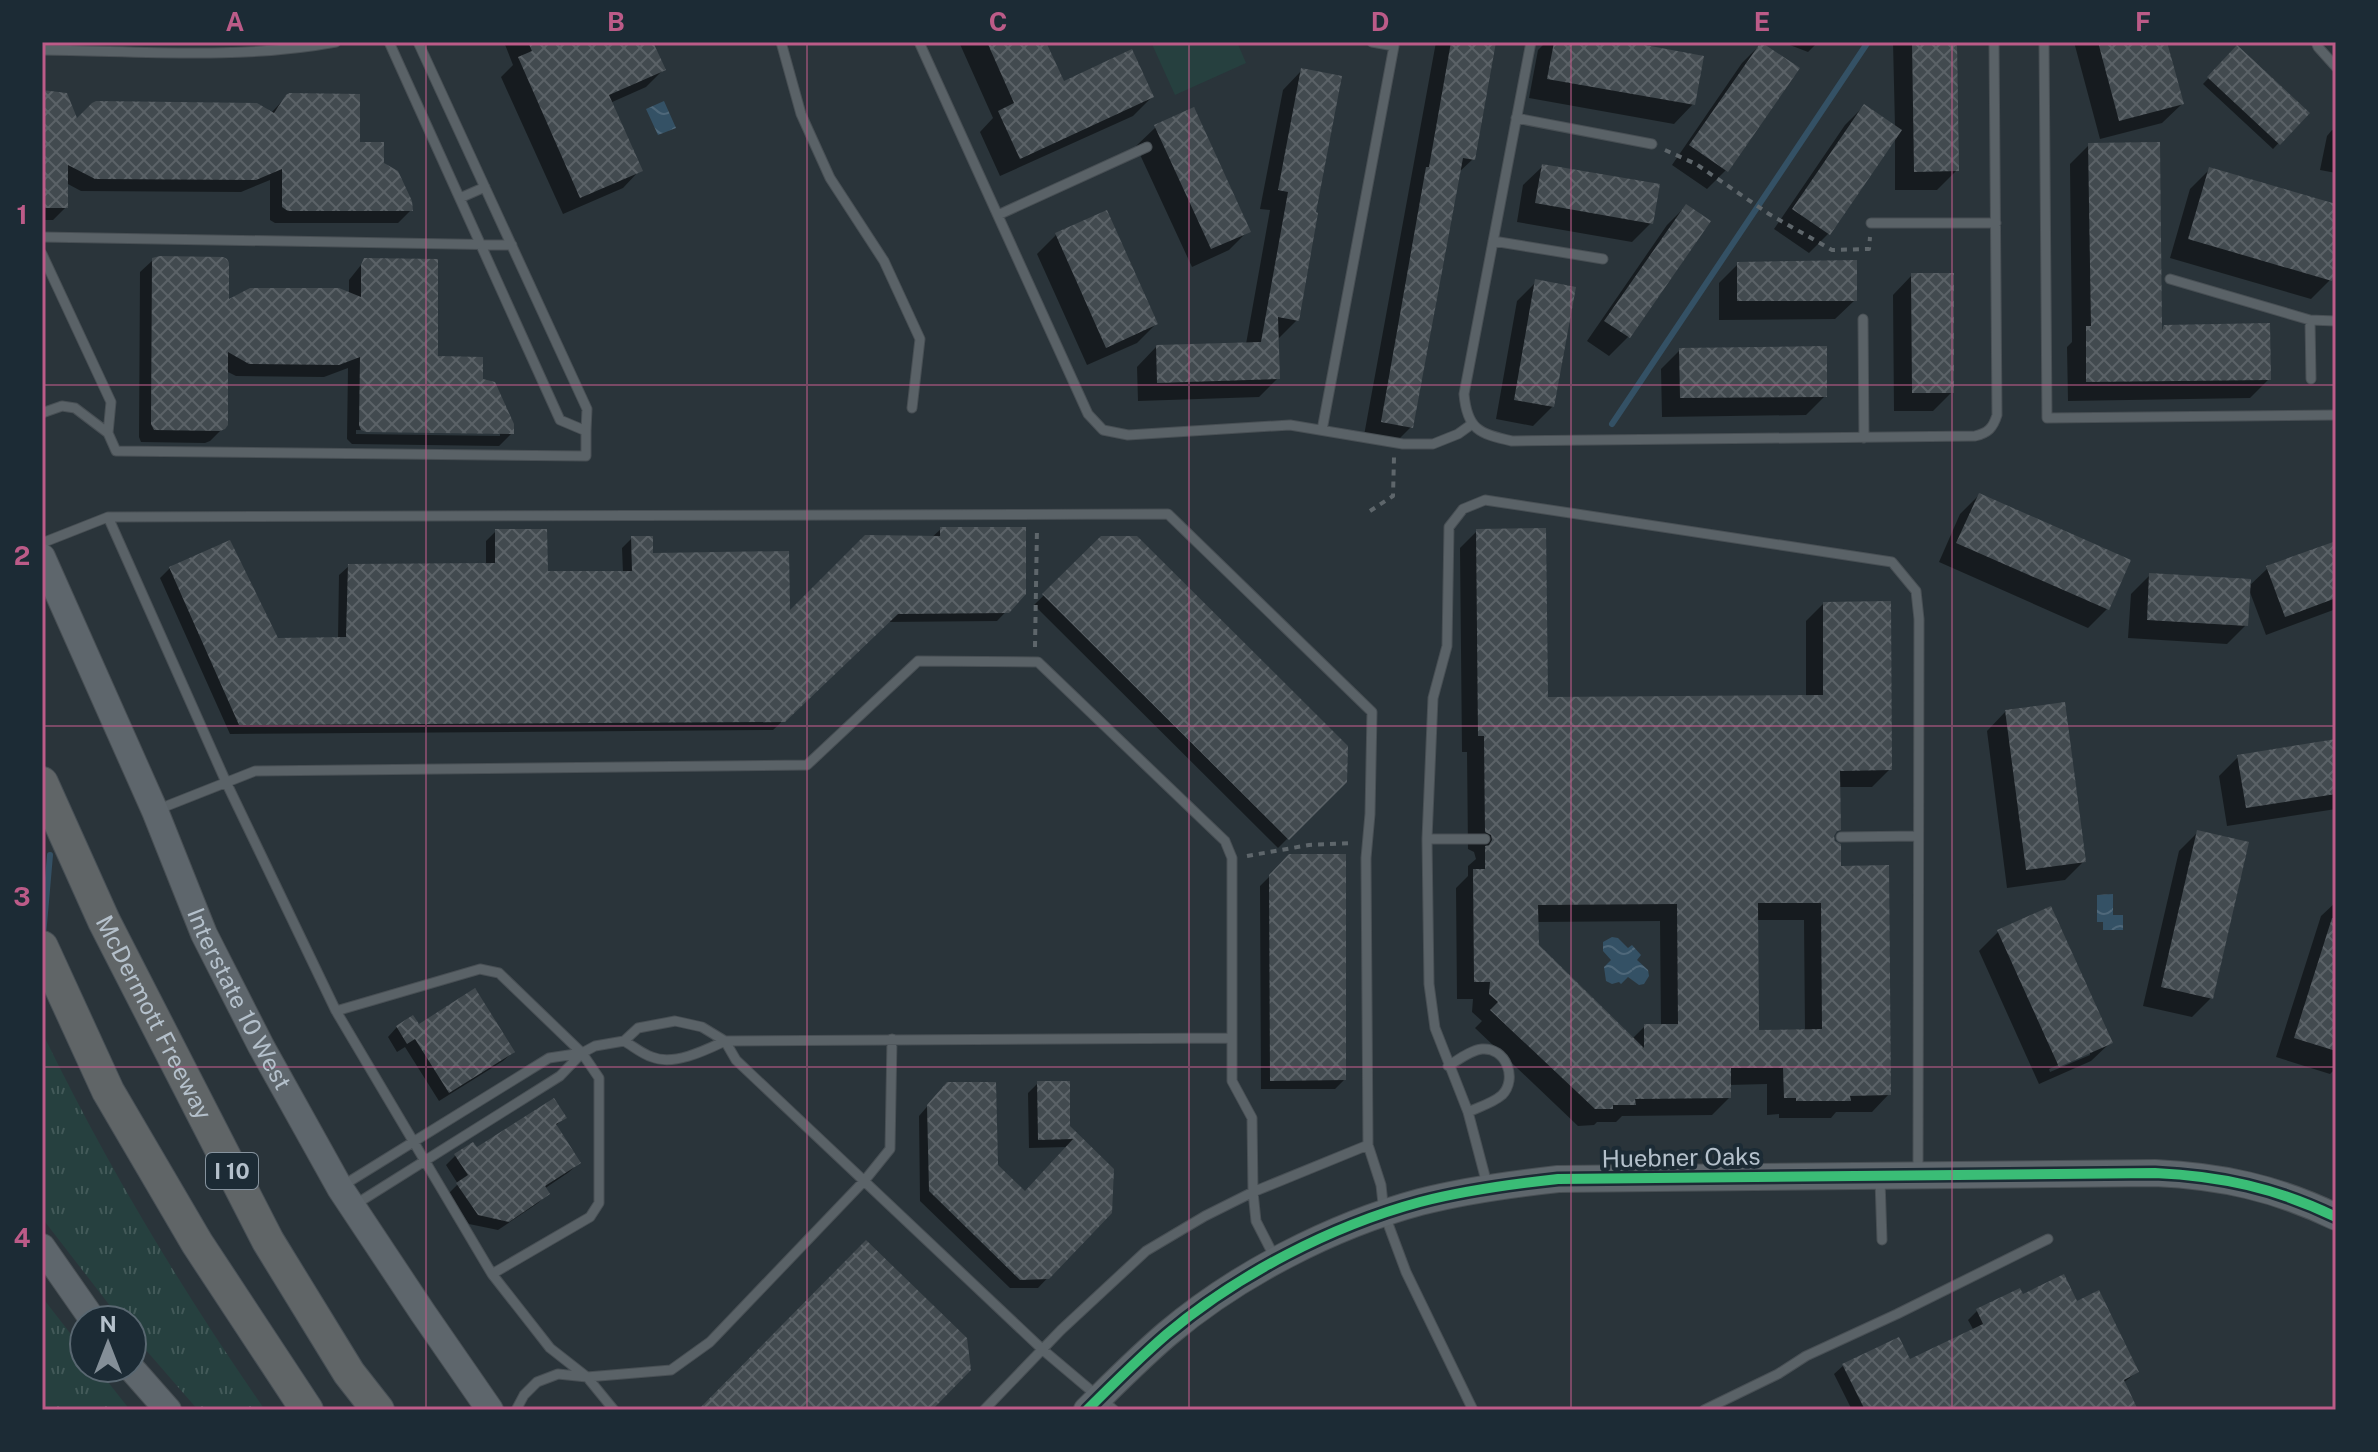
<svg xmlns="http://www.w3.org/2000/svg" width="2378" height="1452" viewBox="0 0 2378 1452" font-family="'Public Sans',sans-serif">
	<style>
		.grass { fill: url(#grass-tufts) }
		.pitch { fill: #26403f }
		.water { fill: url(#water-waves) }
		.shadow { fill: #0007; fill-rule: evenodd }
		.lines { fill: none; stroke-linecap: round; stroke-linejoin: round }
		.stream { stroke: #345165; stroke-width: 6 }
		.building { fill: url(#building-cross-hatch); fill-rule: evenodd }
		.lane-casing { stroke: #484f54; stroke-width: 11 }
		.secondary-casing { stroke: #484f54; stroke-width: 28 }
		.highway-casing { stroke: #474f55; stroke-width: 34 }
		.path { stroke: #5e666b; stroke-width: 4; stroke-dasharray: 6 6; stroke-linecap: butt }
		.lane { stroke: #5a6267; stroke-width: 9 }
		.secondary { stroke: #5e666c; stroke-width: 26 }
		.highway { stroke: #606567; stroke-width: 32 }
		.cycleway-casing { stroke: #1c2b35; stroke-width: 15 }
		.cycleway { stroke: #3abd76; stroke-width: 10 }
		.grid { fill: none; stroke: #bc5b88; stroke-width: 2; stroke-opacity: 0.55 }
		.labels { text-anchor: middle; stroke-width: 8; stroke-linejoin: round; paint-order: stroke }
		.shield { fill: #1c2b35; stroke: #86939e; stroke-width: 2 }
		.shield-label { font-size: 22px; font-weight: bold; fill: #b4c0cb }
		.street-label { font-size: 24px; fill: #b4c0cb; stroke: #1c2b35 }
		.neatline { fill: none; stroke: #bc5b88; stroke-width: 3 }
		.grid-label { font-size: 26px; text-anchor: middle; font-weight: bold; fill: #bc5b88 }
	</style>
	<defs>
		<pattern id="grass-tufts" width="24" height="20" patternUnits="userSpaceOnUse" patternTransform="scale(2)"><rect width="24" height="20" fill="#26403f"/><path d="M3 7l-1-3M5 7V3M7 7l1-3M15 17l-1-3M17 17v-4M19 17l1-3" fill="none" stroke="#435a59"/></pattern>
		<pattern id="water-waves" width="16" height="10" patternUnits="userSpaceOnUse" patternTransform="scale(2)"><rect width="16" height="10" fill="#345165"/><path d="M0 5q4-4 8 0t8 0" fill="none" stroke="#4f687a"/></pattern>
		<pattern id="building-cross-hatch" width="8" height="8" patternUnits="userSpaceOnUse" patternTransform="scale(2)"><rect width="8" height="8" fill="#424a4f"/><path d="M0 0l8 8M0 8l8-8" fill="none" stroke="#5b6267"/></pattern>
	</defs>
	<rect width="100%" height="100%" fill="#2a343a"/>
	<path class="grass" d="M42,1032C106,1164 181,1289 265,1410H198L132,1334V1320H121L42,1218Z
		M42,1297L84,1351V1368H97L130,1410H42Z"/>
	<path class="pitch" d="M1151,42H1237L1246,63L1175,95Z"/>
	<path class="water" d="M664,101L676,128L658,135L646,109Z
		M2113,894V915H2123V930H2103V922H2097V895Z
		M1612,937L1618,938L1628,948L1632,945L1641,955L1637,960L1648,970L1649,976L1644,984L1639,985L1628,977L1621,984L1619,982L1612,984L1606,981L1604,967L1611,960L1603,951V942Z"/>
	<path class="shadow" d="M504,42H651L663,70L646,87L610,103L640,170L623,188L563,214L501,77L513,65Z
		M959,42H1044L1063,83L1152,97L1133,116L1000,176L980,132L993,118Z
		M1436,42H1494L1473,159L1458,173L1411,427L1392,446L1363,441Z
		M1546,42H1618L1693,104L1674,124L1529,98L1538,50Z
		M1782,42H1818L1808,52Z
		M1893,42H1955L1957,170L1937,190H1895V137L1828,234L1809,253L1774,229L1845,125L1864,106L1895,127Z
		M2074,42H2165L2182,104L2162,123L2100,139Z
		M1761,44L1726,170L1707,189L1672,165L1742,63Z
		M2237,48L2307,113L2273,149L2203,84Z
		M1302,70L1297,320L1277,340L1278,378L1259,397L1138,401L1137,367L1156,347L1246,344L1270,210L1260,209L1283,90Z
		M42,92L76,121L271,113L287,96L358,144L382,164L411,210L398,223H275L270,220V180L241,192L81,191L66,183V207L53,220H42Z
		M1156,127L1248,231L1229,250L1192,267L1136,146Z
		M2332,130L2336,131V173L2320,170L2327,136Z
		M2089,145L2160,331L2164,327L2269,379L2250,398L2068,401L2067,347L2072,342L2070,164Z
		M1543,166L1651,223L1632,242L1517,222L1523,185Z
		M2209,170L2336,206V260L2330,280L2311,299L2170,258L2190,189Z
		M1686,206L1628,337L1609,356L1587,341L1667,225Z
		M1106,213L1156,324L1137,343L1087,365L1037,254L1056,235Z
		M153,260L227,303L349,295V280L365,260L435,358L512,433L499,446L352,444L347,439L348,368L324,377L236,376L226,371L223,428L210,441L205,443L141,442L139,437L140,272ZM356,430L500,432V436L356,434Z
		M1738,264L1855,300L1835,319L1719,320V283Z
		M1912,275L1952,392L1933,411H1894L1893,295Z
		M1536,282L1553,406L1533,426L1496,419L1517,301Z
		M1680,350L1825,396L1806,415L1662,417L1661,369Z
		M1979,495L2107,609L2088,628L1939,562L1960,514Z
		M941,529L1024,593L997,621L887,622L773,730L230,734L160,578L170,568L277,640L338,639L339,575L349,566L486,565V541L496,531L546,573H623L622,548L632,538L651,555L788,615L931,538Z
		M1477,531L1546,699L1806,697V621L1823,604L1890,769L1872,787H1838L1831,836L1889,1094L1872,1112H1836L1831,1118H1779V1114L1767,1115V1084L1729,1085V1098L1712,1115L1622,1116L1616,1122H1597L1594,1125L1578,1126L1475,1028L1482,1021L1472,1012L1473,999H1457L1456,888L1468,876V866L1476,859L1474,852L1468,849L1467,752H1462L1460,548ZM1756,920H1804L1805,1031L1757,1032ZM1660,921L1661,1026H1645L1632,1039L1537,946V922Z
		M1102,538L1345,781L1278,848L1034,605Z
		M2336,543V609L2266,635L2248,587L2268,568Z
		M2150,575L2246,625L2227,644L2128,638L2131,594Z
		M2006,711L2084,861L2065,880L2007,888L1987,731Z
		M2336,741V809L2227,826L2219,776L2238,757Z
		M2198,832L2211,998L2192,1017L2143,1006L2179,851Z
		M1290,856L1344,1080L1335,1089H1261L1260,886Z
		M2336,902V1068L2330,1074L2276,1057L2321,916Z
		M1998,932L2111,1042L2091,1061L2039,1084L1979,951ZM2090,1050V1055L2050,1072L2049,1069Z
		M418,1026L513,1052L503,1061L439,1101L405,1047L397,1052L388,1037L397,1027Z
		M1038,1083L1068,1126L1110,1212L1038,1288H1010L920,1201L919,1116L938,1094L996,1166L1025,1193L1067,1147L1029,1148L1028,1093Z
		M564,1118L555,1126L579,1163L569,1172L544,1189L547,1194L538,1203L498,1230L469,1224L448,1194L458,1184L446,1165L455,1156Z
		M2022,1296L2076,1304L2137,1372L2123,1383L2136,1410H1852L1834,1374L1844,1365L1909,1362L1973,1329L1968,1320L1977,1311Z"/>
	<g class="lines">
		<path class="stream" d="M1612,424L1868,42
			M43,936L50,855"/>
	</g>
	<path class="building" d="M528,42H653L666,70L609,95L643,171L580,198L518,57L532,51Z
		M987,42H1046L1064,81L1132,49L1154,97L1020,159L998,111L1014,103Z
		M1451,42H1496L1475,160L1463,158L1413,428L1381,422L1426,167H1429Z
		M1554,42H1629L1704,56L1695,105L1547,79Z
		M1761,42L1800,68L1728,172L1689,145Z
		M1912,42H1957L1959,171L1914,172Z
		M2098,42H2167L2184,104L2119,121Z
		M2237,45L2310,113L2280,145L2207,77Z
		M1301,68L1342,76L1316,212L1318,213L1299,321L1278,317L1280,379L1157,383L1156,345L1261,342L1288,192L1278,190Z
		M42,90L67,93L77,118L92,103L96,101L257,103L274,113L286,95L289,93L360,94V142H384V163L398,171L412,201L413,211H288L282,207V169L256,180L95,179L68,165V208H42Z
		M1864,104L1902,130L1830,235L1792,209Z
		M1194,107L1251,232L1211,249L1154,125Z
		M2160,142L2162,330L2164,325L2270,323L2271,380L2086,382V326H2091L2088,143Z
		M1542,164L1660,184L1653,224L1535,203Z
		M2209,167L2336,204V267L2332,281L2188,239Z
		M1686,204L1711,221L1630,338L1604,321Z
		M1107,210L1158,324L1106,348L1055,233Z
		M160,256L223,257L227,259L229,263V299L250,288H339L361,297V265L364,258L438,259V356L483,357V379L495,382L514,424V434L366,432L361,430L359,425L360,357L339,365L249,364L228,352V425L225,429L220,431L154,430L151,424L152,258Z
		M1857,260V301H1737V262Z
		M1911,273H1954V393H1912Z
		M1535,279L1576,287L1554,407L1514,400Z
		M1827,346V397L1680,398L1679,348Z
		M1979,493L2131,560L2109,610L1956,543Z
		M940,527H1026V594L1009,613L898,614L785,722L239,725L169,567L230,540L278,638L346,637L348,564L495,563V529H547L548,571H632L631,536H653V553L789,551L790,610L865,535L940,536Z
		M1546,528L1548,697L1823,695V602L1891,601L1892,770L1840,771L1841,830L1837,831L1834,836L1835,841L1841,844V866L1889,865L1891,1095L1850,1096L1851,1101H1796V1098H1784L1783,1068H1731V1098L1635,1099L1636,1105H1613V1109H1595L1490,1010L1498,1002L1489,994L1490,982H1474L1473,869H1485V846L1489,845L1492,840L1491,835L1485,832L1484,736H1478L1476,529ZM1758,903H1821L1822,1029L1759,1030ZM1677,904L1678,1024H1644V1048L1539,945L1538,905Z
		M1101,536H1137L1348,746L1347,782L1289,840L1042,594Z
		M2336,541V598L2285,617L2266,566Z
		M2149,573L2251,579L2248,626L2147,620Z
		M2065,702L2086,862L2026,870L2005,710Z
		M2336,739V794L2246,808L2237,755Z
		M2197,830L2249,842L2213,999L2161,987Z
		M1289,854H1346V1080L1270,1081L1269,875Z
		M2051,906L2113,1043L2059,1067L1997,930Z
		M2332,918H2336V1051L2294,1038Z
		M475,988L515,1052L449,1093L415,1039L407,1044L396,1026L413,1015L419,1024Z
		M1037,1081H1070V1126L1114,1169L1112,1213L1049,1279L1020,1280L929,1191L927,1105L947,1082H996L998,1165L1025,1191L1073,1139L1038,1140Z
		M554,1098L567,1118L556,1124L581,1163L545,1186L550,1194L509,1222L478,1215L456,1183L468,1175L454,1154L473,1142L477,1147Z
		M866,1240L967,1338L971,1370L932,1410H698Z
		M2064,1274L2077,1301L2099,1290L2139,1372L2124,1380L2138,1410H1865L1842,1364L1899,1337L1910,1359L1983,1324L1976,1309L2020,1288L2023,1294Z"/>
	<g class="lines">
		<defs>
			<path id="lane" d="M418,42L587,409L586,431
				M781,42L801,114L830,178L884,261L920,339L912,408
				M919,42L1088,414L1103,430L1128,435L1290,425L1403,444H1433L1458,434L1472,424
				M1531,42L1464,394C1467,429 1479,434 1512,441L1975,436C1988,433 1993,428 1997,415L1994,42
				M2044,42L2047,418L2336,415
				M2316,42L2318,47L2336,67
				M42,50C140,51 239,60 336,42
				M1516,118L1652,144
				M460,198L485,187
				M998,215L1147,147
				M1871,223H1996
				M42,237L512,245
				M1493,241L1603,259
				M42,254L111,402L108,433
				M2170,279L2310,320L2336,321
				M1863,319L1864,438
				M2310,320L2311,379
				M42,413L62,406L75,408L108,433L116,451L586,456V431L560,420L389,42
				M1322,430L1394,46L1372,42
				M108,517L226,782L336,1011L492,1274L550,1348L587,1377L614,1410
				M42,543L108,517L1168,514L1372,712L1370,814L1366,858L1368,1145L1381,1185L1384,1213L1406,1272L1473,1410
				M159,809L255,771L807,765L918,661L1038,662L1225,841L1232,858V1081L1252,1118L1253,1192L1256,1221L1276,1260
				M1841,837L1918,836
				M1427,839H1485
				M336,1011L480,969L499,973L582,1053L599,1078V1203L590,1217L492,1274
				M624,1041C633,1046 642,1054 652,1057C674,1066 706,1050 725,1041L1232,1038
				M1448,1066C1458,1060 1471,1050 1482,1049C1506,1047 1518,1079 1502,1095C1493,1103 1479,1107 1468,1112
				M1880,1180L1882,1240
				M1487,1184L1468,1112L1435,1028L1429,984L1427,839L1433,698L1447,646L1449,527L1463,509L1485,500L1892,562L1916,591L1919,619L1918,1172
				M342,1186L549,1058L582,1053
				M356,1204L560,1076L582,1053L595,1046L624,1041L638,1028L675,1021L702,1027L725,1041L736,1060L1043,1350L1114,1410
				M516,1410L524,1395L537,1382L558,1374L587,1377L671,1370L710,1342L865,1180L890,1149L892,1039
				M984,1410L1061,1330L1146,1251L1205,1216L1253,1192L1368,1145
				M1704,1410L1778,1374L1806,1356L1897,1314L2048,1239"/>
			<g id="secondary">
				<path id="s1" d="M42,557L155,811L204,934L261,1046L340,1188L423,1313L490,1410"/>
				<path d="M42,1247L93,1320"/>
				<path d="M131,1368L168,1410"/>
				<path d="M1087,1410C1113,1384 1139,1358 1167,1334C1237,1275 1331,1226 1420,1202C1466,1190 1512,1184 1558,1179L2155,1173C2221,1176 2276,1188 2336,1217"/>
			</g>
			<g id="highway">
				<path id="s2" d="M42,783L104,921L268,1241L349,1373L378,1410"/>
				<path d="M42,947L108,1091L197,1243L307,1410"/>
			</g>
		</defs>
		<use href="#lane" class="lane-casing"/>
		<use href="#secondary" class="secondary-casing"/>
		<use href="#highway" class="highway-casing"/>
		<path class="path" d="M1665,150L1696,164L1769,214L1832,250L1869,249L1870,237
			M1370,511L1393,496L1394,457
			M1035,647L1037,528
			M1247,856L1309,845L1353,843"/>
		<use href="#lane" class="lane"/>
		<use href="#secondary" class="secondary"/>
		<use href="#highway" class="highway"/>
		<defs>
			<path id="cycleway" d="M1087,1410C1113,1384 1139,1358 1167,1334C1237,1275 1331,1226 1420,1202C1466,1190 1512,1184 1558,1179L2155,1173C2221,1176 2276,1188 2336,1217"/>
		</defs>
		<use href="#cycleway" class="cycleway-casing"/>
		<use href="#cycleway" class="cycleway"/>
	</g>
	<path class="grid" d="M426,42V1410M807,42V1410M1189,42V1410M1571,42V1410M1952,42V1410M42,385H2336M42,726H2336M42,1067H2336"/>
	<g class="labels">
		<rect class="shield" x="206" y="1153" width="52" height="36" rx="6"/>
		<g class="shield-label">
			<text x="232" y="1179">I 10</text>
		</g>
		<g class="street-label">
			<text dy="8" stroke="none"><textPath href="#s1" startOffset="484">Interstate 10 West</textPath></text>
			<text dy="8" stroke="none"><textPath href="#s2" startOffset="260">McDermott Freeway</textPath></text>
			<text transform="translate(1681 1158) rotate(-1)" y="8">Huebner Oaks</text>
		</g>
	</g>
	<rect width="2378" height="1452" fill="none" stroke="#1c2b35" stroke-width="88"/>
	<g transform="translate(108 1344)"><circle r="38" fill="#1c2b35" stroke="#596771" stroke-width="2"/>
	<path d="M0-6L14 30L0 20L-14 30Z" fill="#848f98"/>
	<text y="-12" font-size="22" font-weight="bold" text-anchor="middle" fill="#b4c0cb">N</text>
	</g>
	<rect x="44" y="44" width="2290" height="1364" class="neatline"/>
	<g class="grid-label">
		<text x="235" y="31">A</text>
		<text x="616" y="31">B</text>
		<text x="998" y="31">C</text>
		<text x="1380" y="31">D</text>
		<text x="1762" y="31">E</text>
		<text x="2143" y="31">F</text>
		<text x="22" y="224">1</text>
		<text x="22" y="565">2</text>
		<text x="22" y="906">3</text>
		<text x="22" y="1247">4</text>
	</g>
</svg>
